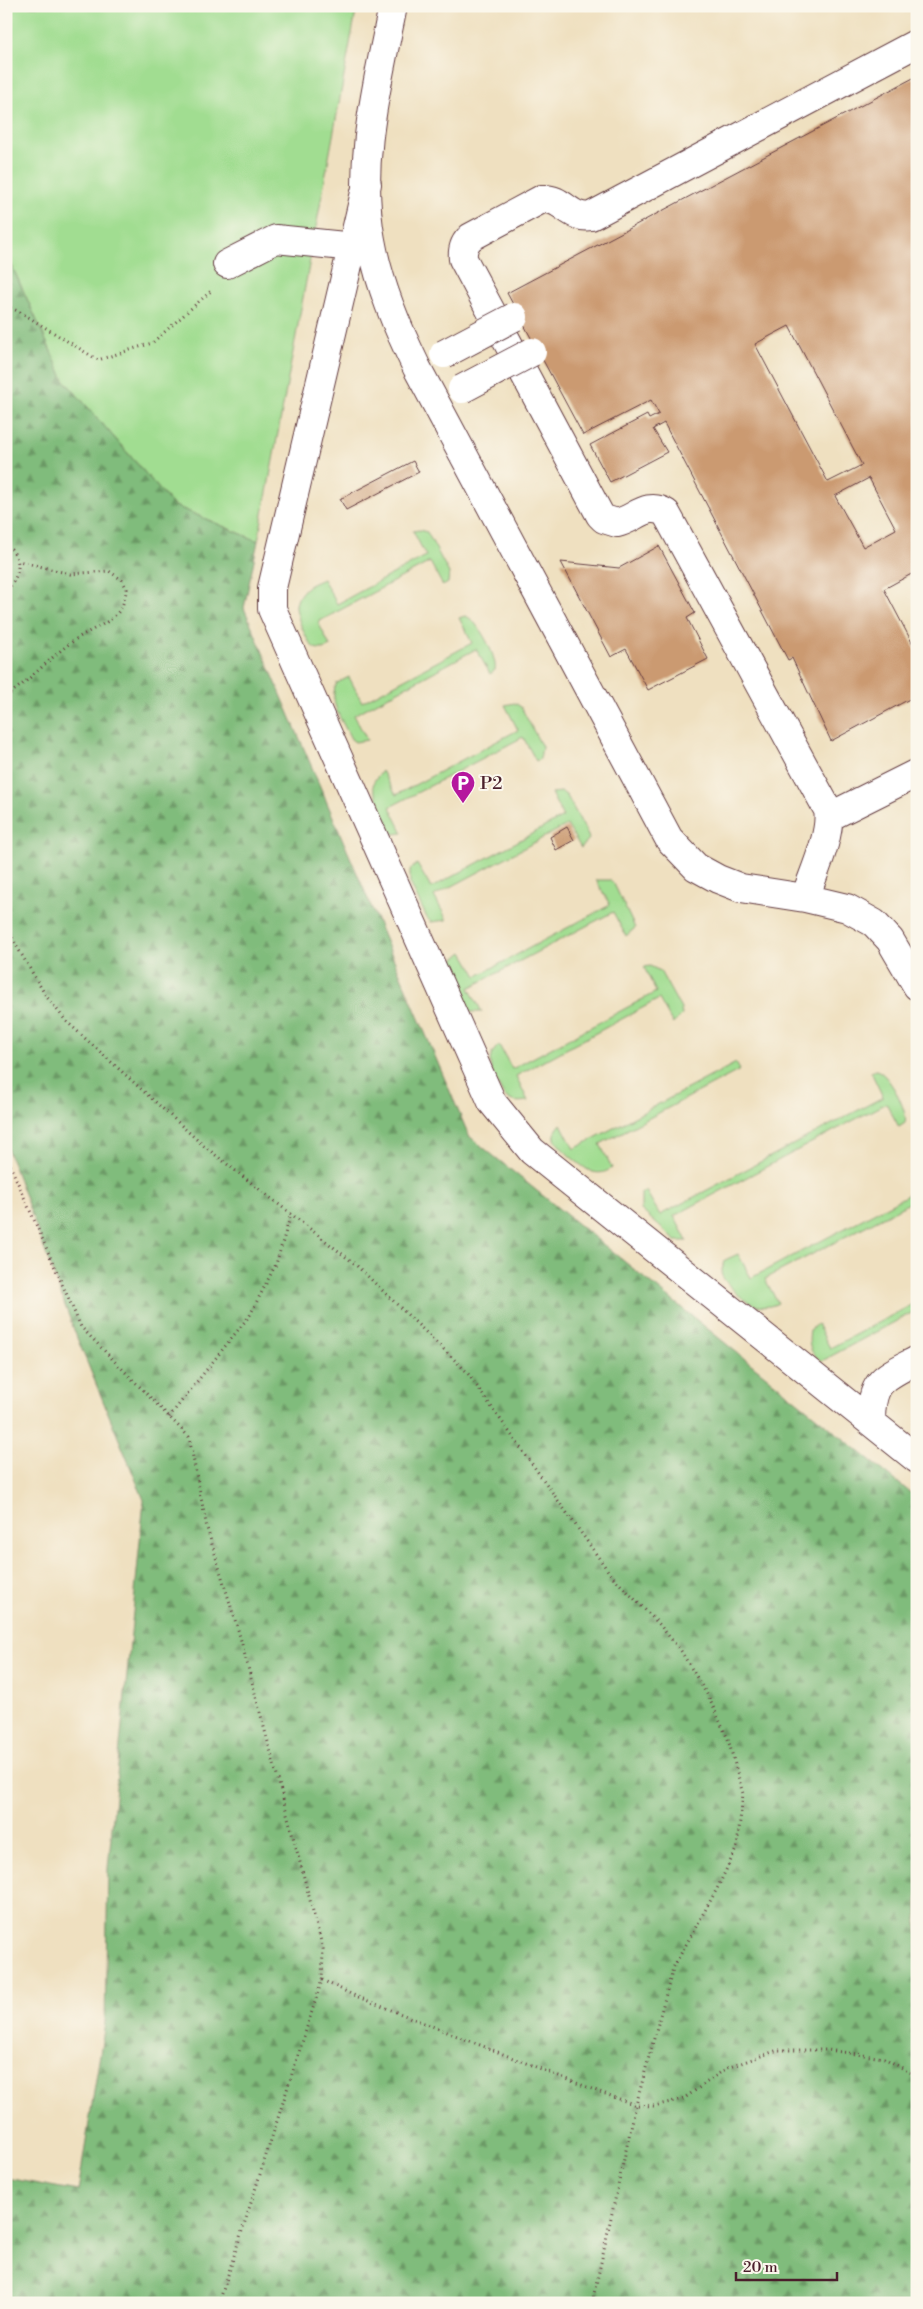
<svg xmlns="http://www.w3.org/2000/svg" width="923" height="2309" viewBox="0 0 923 2309" font-family="'Libre Bodoni',serif">
	<style>
		.grass { fill: #a1dd91; stroke: #767e5e }
		.forest { fill: url(#forest-firs); stroke: #656e53 }
		.building { fill: #cb9a71; fill-rule: evenodd }
		.lines { fill: none; stroke-linecap: round; stroke-linejoin: round }
		.minor-casing { stroke: #633c41; stroke-width: 30 }
		.path { stroke: #633c41; stroke-width: 3; stroke-dasharray: 1 4; stroke-linecap: butt }
		.minor { stroke: #fff; stroke-width: 28 }
		.minor-bridge-casing { stroke: #633c41; stroke-width: 30; stroke-linecap: butt }
		.minor-bridge { stroke: #fff; stroke-width: 28 }
		.labels { text-anchor: middle; stroke-width: 4; stroke-linejoin: round; paint-order: stroke }
		.poi-label { font-size: 18px; fill: #4a1f2b; stroke: #fbf7ec; text-anchor: start }
	</style>
	<defs>
		<pattern id="forest-firs" width="22" height="20" patternUnits="userSpaceOnUse" patternTransform="scale(1.25)"><rect width="22" height="20" fill="#80bc7b"/><path d="M5 1l3.5 6h-7zM16 11l3.5 6h-7z" fill="#6b9865"/></pattern>
	</defs>
	<rect width="100%" height="100%" fill="#fbf7ec"/>
	<filter id="ink" filterUnits="userSpaceOnUse"><feTurbulence type="fractalNoise" baseFrequency=".02" numOctaves="2"/><feDisplacementMap in="SourceGraphic" scale="10" xChannelSelector="R" yChannelSelector="G"/><feConvolveMatrix kernelMatrix="1 2 1 2 8 2 1 2 1" color-interpolation-filters="sRGB"/></filter>
	<filter id="wash" filterUnits="userSpaceOnUse"><feTurbulence type="fractalNoise" baseFrequency=".0096" numOctaves="4" result="noise"/><feDisplacementMap in="SourceGraphic" scale="20" xChannelSelector="R" yChannelSelector="G"/><feGaussianBlur stdDeviation="1.12" result="paint"/><feColorMatrix in="noise" values="0 0 0 0 0 0 0 0 0 0 0 0 0 0 0 0 0 1.4 0 .05"/><feComposite in="paint" operator="in"/></filter>
	<g filter="url(#wash)">
		<rect width="100%" height="100%" fill="#efe0c0"/>
		<path class="grass" d="M6,6H357L258,541L173,505L64,380L6,253Z
			M419,530L427,532L449,573L448,583L443,586L430,562L318,622L330,646C325,649 321,650 315,648C308,646 295,614 296,605C297,600 299,595 303,591C307,585 317,582 323,579L337,604L426,556L413,531Z
			M465,616C477,618 498,658 495,670L490,674L476,649L354,715L367,740L355,742L351,739C343,722 327,701 337,683L349,677L362,702L472,643L459,618Z
			M515,703L521,707L542,747L540,759L536,761L523,737L390,807L403,833L394,834L391,832L373,787L374,781L382,771L396,795L518,730L505,705Z
			M562,792L567,796L587,833L589,839L581,848L567,825L434,896L447,920L431,922L427,918L410,883V870L417,864L431,888L563,817L551,793Z
			M596,880H610L614,884L635,928L626,936L613,912L469,988L482,1012H469C457,1000 449,977 452,961L463,952L477,976L610,905Z
			M650,966L660,971L681,1009L682,1015L673,1024L659,999L516,1076L528,1101C520,1102 512,1103 506,1097C502,1094 500,1088 498,1084C490,1069 485,1058 499,1045L512,1069L656,992L644,967Z
			M736,1063L740,1070L600,1144L612,1168C606,1172 601,1174 593,1172C586,1171 556,1146 555,1138C554,1132 557,1129 561,1124L574,1149Z
			M876,1070C888,1072 909,1112 905,1123L899,1127L886,1103L674,1216L687,1241H676L641,1210V1193L646,1191L660,1215L883,1097L871,1072Z
			M917,1190V1199L765,1279L778,1303C756,1315 736,1295 723,1278L721,1273L725,1260L738,1254L751,1278Z
			M917,1302V1310L822,1361C809,1353 808,1344 810,1330L817,1324L830,1348Z"/>
		<path class="forest" d="M6,253L64,380L173,505L258,541L244,608L469,1136L917,1498V2303H6V2178L78,2191L105,2023L108,1868L144,1500L77,1338L6,1145Z"/>
		<g id="blocks">
			<path class="building" d="M917,76V571L884,589L917,652V695L831,741L792,658L788,660L664,423L653,429L667,452L610,482L590,445L647,415L649,419L659,414L651,400L583,435L507,293ZM789,326L862,465L828,482L755,344ZM869,478L896,529L863,547L835,496Z
				M413,461L419,472L346,510L340,499Z
				M659,546L695,613L687,618L708,659L648,690L626,649L611,657L561,562L619,568Z
				M567,827L574,840L556,850L550,837Z"/>
		</g>
	</g>
	<g filter="url(#ink)">
		<use href="#blocks" fill-opacity="0" stroke="#633c41" stroke-width="1"/>
		<g class="lines">
			<defs>
				<path id="minor" d="M393,6C378,82 356,162 371,240C379,285 397,327 417,368L669,839L696,867L718,879L741,888L805,898L847,908L874,923L890,940L917,986
					M367,184L272,588V609L492,1102L532,1151L917,1459
					M227,264L276,239L354,247
					M829,817L917,773
					M805,898C813,874 832,834 828,810L806,770L666,513C647,501 635,519 617,523L604,519L600,515L463,259C462,250 464,243 471,237L542,199C563,197 570,220 591,216L917,43
					M871,1422C871,1380 883,1378 917,1360"/>
			</defs>
			<use href="#minor" class="minor-casing"/>
			<path class="path" d="M6,306L20,312L98,360L152,343L211,291
				M6,547L11,549C24,564 17,578 6,592
				M6,696C33,679 53,653 81,636C94,628 113,622 121,608C124,603 125,595 127,589L122,580L109,571L70,574L19,561
				M6,924L16,945L46,996L66,1021L204,1146L355,1264L466,1371L611,1575L659,1624L681,1651L708,1696L728,1739L743,1794L737,1847L718,1887L673,1968L636,2105L592,2303
				M6,1156L81,1327L189,1437L207,1528L239,1633L323,1949L322,1980L219,2303
				M169,1417L250,1315L276,1264L291,1214
				M322,1980L353,1995L597,2091L636,2105L654,2106L683,2099L727,2068L778,2050H828L884,2058L917,2076"/>
			<use href="#minor" class="minor"/>
			<defs>
				<path id="minor-bridge" d="M444,354L514,317
					M462,389L532,352"/>
			</defs>
			<use href="#minor-bridge" class="minor-bridge-casing"/>
			<use href="#minor-bridge" class="minor-bridge"/>
		</g>
	</g>
	<defs>
		<symbol id="parking-pin" viewBox="-11 -11 22 30"><path d="M0 17L-7.5 6A9.5 9.5 0 1 1 7.5 6Z" fill="#b5179e" stroke="#fbf7ec"/><path d="M-3.5-5.5H1a3.5 3.5 0 0 1 0 7H-1V5.5H-3.5ZM-1-3.4V-.6H.8a1.4 1.4 0 0 0 0-2.8Z" fill="#fff"/></symbol>
	</defs>
	<g fill-rule="evenodd">
		<use href="#parking-pin" x="449" y="769" width="28" height="38"/>
	</g>
	<g class="labels">
		<g class="poi-label">
			<text x="480" y="789">P2</text>
		</g>
	</g>
	<rect width="923" height="2309" fill="none" stroke="#fbf7ec" stroke-width="25"/>
	<path d="M736 2272v8h101v-8" fill="none" stroke="#4a1f2b" stroke-width="2.5"/>
	<text x="743" y="2272" font-size="15" fill="#4a1f2b" stroke="#fbf7ec" stroke-width="4" paint-order="stroke">20 m</text>
</svg>
